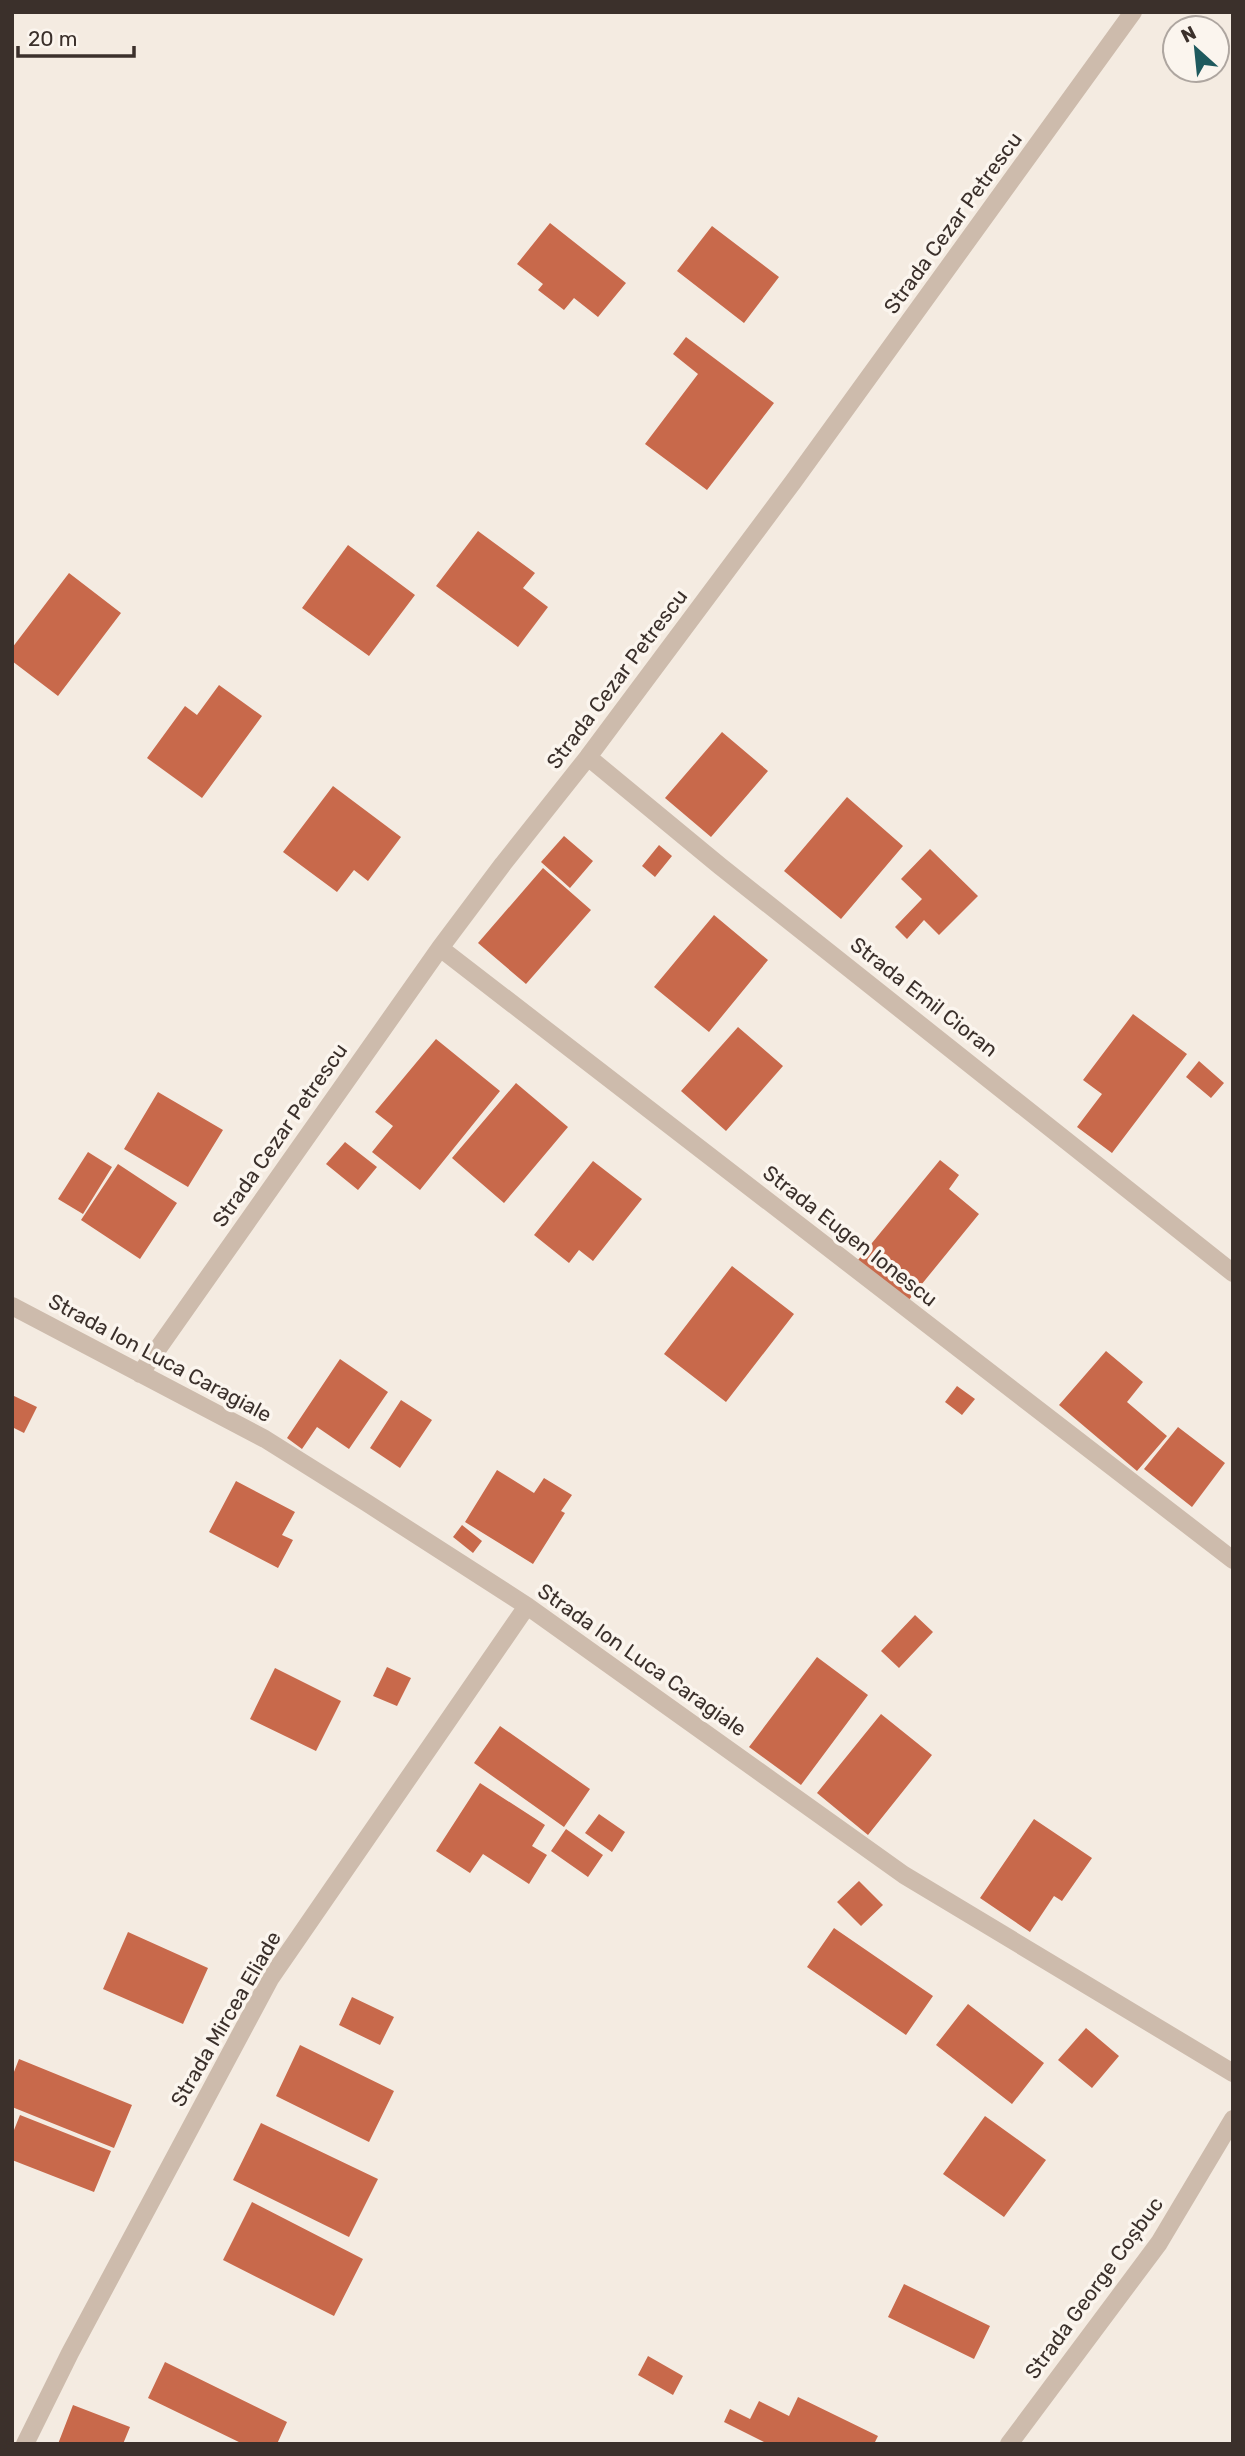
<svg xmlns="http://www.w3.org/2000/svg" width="1245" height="2456" viewBox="0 0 1245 2456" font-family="Rubik,sans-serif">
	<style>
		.building { fill: #c8694b }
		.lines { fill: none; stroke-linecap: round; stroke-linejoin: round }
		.minor { stroke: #cdbbac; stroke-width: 18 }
		.labels { text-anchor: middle; stroke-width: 7; stroke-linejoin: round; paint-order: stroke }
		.street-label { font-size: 21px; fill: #3b302b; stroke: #fbf5ee }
	</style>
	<rect width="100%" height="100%" fill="#f4ebe1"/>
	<path class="building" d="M550,223L626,283L598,317L574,298L564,310L538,290L543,284L517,264Z
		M712,226L779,277L744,323L677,271Z
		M686,337L774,403L707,490L645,444L698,374L673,354Z
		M478,531L535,573L523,588L548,607L518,647L436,586Z
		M348,545L415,595L369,656L302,608Z
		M69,573L121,613L58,696L12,661V648Z
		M219,685L262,716L202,798L147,758L185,706L197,715Z
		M722,732L768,771L711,837L665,798Z
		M333,786L401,837L368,881L354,870L337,892L283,852Z
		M847,797L903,846L841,919L784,871Z
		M564,836L593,861L570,888L541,862Z
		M659,845L672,856L655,877L642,866Z
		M930,849L978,896L939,935L924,920L907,939L895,927L922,899L901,879Z
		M543,868L591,910L526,984L478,943Z
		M714,915L768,960L709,1032L654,987Z
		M1133,1014L1187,1054L1112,1153L1077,1127L1102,1094L1083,1080Z
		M738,1027L783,1066L726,1131L681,1091Z
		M436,1039L500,1091L420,1190L372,1152L393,1126L375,1112Z
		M1199,1061L1224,1083L1211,1098L1186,1077Z
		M516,1083L568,1127L504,1203L452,1158Z
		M158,1092L223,1130L188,1187L124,1149Z
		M345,1142L377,1167L358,1190L326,1164Z
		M88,1152L112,1167L83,1214L58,1199Z
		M940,1160L959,1175L949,1189L979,1214L908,1301L858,1260Z
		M593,1161L642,1199L593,1261L579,1250L569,1263L534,1235Z
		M118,1164L177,1203L140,1259L81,1220Z
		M732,1266L794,1314L726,1402L664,1354Z
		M1106,1351L1143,1382L1127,1402L1167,1436L1137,1471L1059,1405Z
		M340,1359L388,1392L349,1449L317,1427L302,1449L287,1438Z
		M957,1386L975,1399L962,1415L945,1402Z
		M12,1395L37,1407L24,1433L12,1427Z
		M401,1400L432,1420L400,1468L370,1448Z
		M1178,1427L1225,1463L1192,1507L1144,1469Z
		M497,1470L534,1493L544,1478L572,1495L561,1511L565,1513L533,1564L465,1522Z
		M236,1481L295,1512L282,1535L293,1540L278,1568L209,1532Z
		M462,1525L482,1541L473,1553L453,1537Z
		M915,1615L933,1632L899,1668L881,1651Z
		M817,1657L868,1695L801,1785L749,1747Z
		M387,1667L411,1678L397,1706L373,1696Z
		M275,1668L341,1701L316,1751L250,1719Z
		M881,1714L932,1755L868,1835L817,1793Z
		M500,1726L590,1789L564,1827L474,1763Z
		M480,1783L545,1825L532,1846L547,1855L529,1884L483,1854L470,1873L436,1851Z
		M599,1814L625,1832L612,1852L585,1833Z
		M1034,1819L1092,1858L1062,1901L1054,1896L1030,1932L980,1898Z
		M566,1829L603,1855L588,1877L551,1851Z
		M859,1881L883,1905L861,1926L837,1902Z
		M834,1928L933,1996L906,2035L807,1967Z
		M128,1932L208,1968L183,2024L103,1989Z
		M352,1997L394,2017L380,2045L339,2025Z
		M968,2004L1044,2063L1012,2104L936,2045Z
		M1086,2028L1119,2056L1092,2088L1058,2060Z
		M300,2045L394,2091L369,2142L276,2096Z
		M19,2059L132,2105L114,2148L12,2107V2077Z
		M20,2115L111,2151L94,2192L12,2160V2135Z
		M985,2116L1046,2160L1004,2217L943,2174Z
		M261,2123L378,2179L349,2237L233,2180Z
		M252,2202L363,2259L334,2316L223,2260Z
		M904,2284L990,2326L974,2359L888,2317Z
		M648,2356L683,2376L673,2395L638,2375Z
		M165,2362L287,2422L277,2444H243L148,2398Z
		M798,2397L878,2436L874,2444H768L724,2422L730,2409L750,2419L759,2401L789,2416Z
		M73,2405L130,2427L123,2444H58Z"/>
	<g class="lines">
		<path class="minor" d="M588,757L720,866L1233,1273
			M440,948L1233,1560
			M12,1306L265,1439L367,1503L527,1606L904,1875L1233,2073
			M140,1374L440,948L503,864L588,757L793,482L1133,12
			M25,2444L70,2353L270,1979L527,1606
			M1009,2444L1159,2243L1233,2119"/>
	</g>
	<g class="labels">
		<g class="street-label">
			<text transform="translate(953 223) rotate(-54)" y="7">Strada Cezar Petrescu</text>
			<text transform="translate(617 679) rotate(-53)" y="7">Strada Cezar Petrescu</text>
			<text transform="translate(924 997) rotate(38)" y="7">Strada Emil Cioran</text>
			<text transform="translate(280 1135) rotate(-55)" y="7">Strada Cezar Petrescu</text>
			<text transform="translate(850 1236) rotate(38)" y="7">Strada Eugen Ionescu</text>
			<text transform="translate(160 1358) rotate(28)" y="7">Strada Ion Luca Caragiale</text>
			<text transform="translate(642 1660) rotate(35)" y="7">Strada Ion Luca Caragiale</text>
			<text transform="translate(226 2019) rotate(-60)" y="7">Strada Mircea Eliade</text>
			<text transform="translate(1094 2288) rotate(-54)" y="7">Strada George Coșbuc</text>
		</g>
	</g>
	<rect width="1245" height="2456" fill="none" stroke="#3b302b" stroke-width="28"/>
	<g transform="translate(1196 49) rotate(333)"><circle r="33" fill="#fbf5ee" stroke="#aea6a0" stroke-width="2"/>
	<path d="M0-5L12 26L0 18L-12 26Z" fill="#1f5a5e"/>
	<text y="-10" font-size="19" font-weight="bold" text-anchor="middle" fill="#3b302b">N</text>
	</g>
	<path d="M18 46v10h116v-10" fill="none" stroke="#3b302b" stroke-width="3.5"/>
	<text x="28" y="46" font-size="21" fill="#3b302b" stroke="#fbf5ee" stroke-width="5" paint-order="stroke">20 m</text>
</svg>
